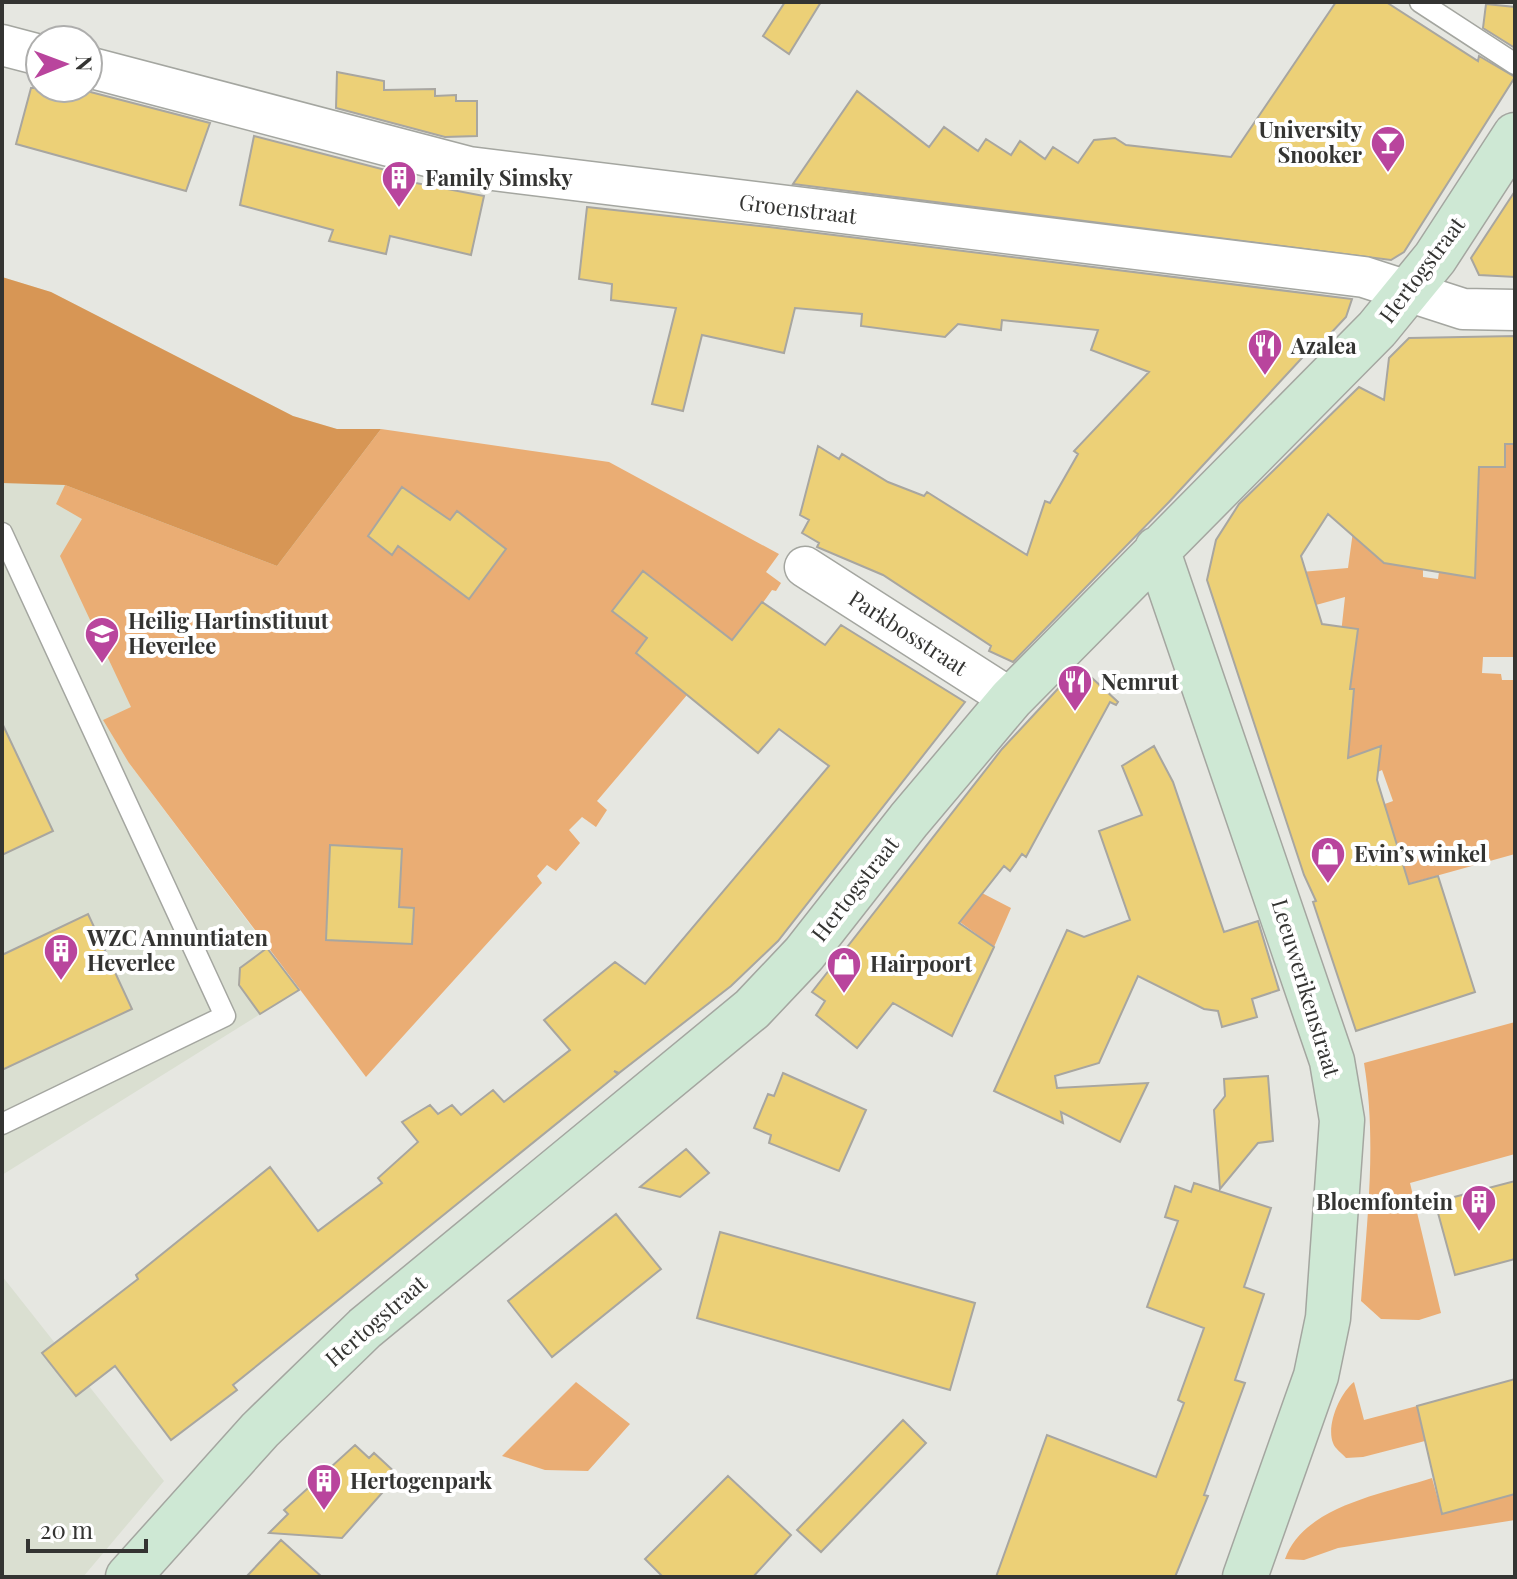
<svg xmlns="http://www.w3.org/2000/svg" width="1517" height="1579" viewBox="0 0 1517 1579" font-family="'Playfair Display',serif">
	<style>
		.built { fill: #dadfd1 }
		.green { fill: #eaad74 }
		.forest { fill: #d79655 }
		.building { fill: #ecd077; stroke: #a8a6a0; stroke-width: 2 }
		.lines { fill: none; stroke-linecap: round; stroke-linejoin: round }
		.lane-casing { stroke: #a4a6a0; stroke-width: 23 }
		.street-casing { stroke: #a4a6a0; stroke-width: 43 }
		.secondary-casing { stroke: #a4a6a0; stroke-width: 47 }
		.lane { stroke: #fff; stroke-width: 20 }
		.street { stroke: #fff; stroke-width: 40 }
		.secondary { stroke: #cee8d4; stroke-width: 44 }
		.labels { text-anchor: middle; stroke-width: 8; stroke-linejoin: round; paint-order: stroke }
		.poi-label { font-size: 22px; font-weight: bold; fill: #343432; stroke: #fff; text-anchor: start }
		.street-label { font-size: 22px; fill: #343432; stroke: #fff }
	</style>
	<rect width="100%" height="100%" fill="#e6e7e1"/>
	<path class="built" d="M2,277L51,292L293,416L337,429H381L129,763L299,990L2,1175Z
		M2,1276L164,1481L83,1577H2Z"/>
	<path class="green" d="M381,429L609,462L779,554L766,572L781,583L776,591L772,590L749,622L597,801L607,810L596,827L582,817L569,830L580,843L556,871L547,865L537,876L542,883L366,1077L129,763L103,720L131,707L60,556L82,519L56,504L65,485L277,566Z
		M1505,444H1515V657H1483L1482,673L1501,674L1502,680H1515V854L1407,884L1360,813L1393,801L1382,770L1378,772L1381,747L1357,755L1359,766L1343,773L1335,688L1345,597L1316,605L1311,587L1303,588L1301,572L1348,568L1361,473L1423,568V577L1438,579L1439,572L1475,578L1479,467H1505Z
		M982,893L1011,908L994,947L949,914Z
		M1515,1022V1154L1410,1183L1441,1313L1419,1320L1381,1319L1361,1301C1367,1222 1377,1141 1364,1063Z
		M576,1382L630,1424L588,1471L545,1470L502,1456Z
		M1354,1382L1364,1420L1417,1406L1425,1441L1363,1457L1346,1458C1342,1453 1335,1449 1333,1443C1326,1425 1340,1393 1354,1382Z
		M1432,1478L1442,1514L1515,1494V1520L1338,1548L1304,1560L1285,1559C1304,1506 1383,1494 1432,1478Z"/>
	<path class="forest" d="M2,277L51,292L293,416L337,429H381L277,566L65,485L2,483Z"/>
	<path class="building" d="M785,2H821L789,54L763,36Z
		M1336,2H1386L1478,61L1479,56L1515,77L1404,252L1391,260L793,184L857,91L929,147L944,127L978,151L986,139L1011,155L1020,141L1045,159L1053,147L1078,163L1094,140L1115,138L1126,145L1231,157Z
		M1486,4L1515,7V48L1483,28Z
		M337,72L384,81V90L435,89V96L456,95V101H477V136L445,137L336,108Z
		M31,88H75L210,123L186,191L16,144Z
		M254,136L401,174L400,180L484,196L471,255L390,236L386,254L329,241L333,230L240,205Z
		M1515,191V277L1479,275L1471,258Z
		M587,207L769,227L1352,299L1346,317L1316,349L1313,346L1169,502L1013,662L989,651L991,646L883,575L817,547L819,543L802,533L809,520L800,515L818,446L839,459L842,454L888,482L924,496L927,492L1027,555L1045,501L1050,503L1078,454L1074,451L1149,372L1091,350L1098,330L1002,320L1001,330L958,324L945,337L861,326L862,314L795,308L784,353L702,335L683,411L652,404L676,308L611,300L612,284L579,279Z
		M1515,336V444H1505V467H1479L1475,578L1384,563L1328,514L1301,556L1322,624L1358,629L1350,689H1354L1348,758L1381,746L1377,780L1409,884L1438,876L1475,992L1356,1031L1313,902L1316,901L1304,875L1207,580L1216,540L1239,504L1359,387L1384,400L1389,358L1409,338Z
		M402,487L450,520L457,511L506,549L469,599L398,546L392,555L368,536Z
		M643,571L732,640L762,602L825,645L841,625L965,702L778,941L731,986L619,1073L614,1071L618,1074L233,1385L237,1390L171,1440L115,1366L76,1396L42,1353L138,1279L136,1275L270,1167L318,1231L382,1183L378,1178L418,1142L402,1122L430,1105L438,1114L452,1105L461,1115L493,1090L504,1102L570,1050L544,1020L615,962L645,984L829,766L779,729L758,753L636,653L647,638L612,611Z
		M1079,666L1118,702L1116,705L1110,702L1026,857L1022,854L1010,871L1004,866L959,923L994,947L952,1036L893,1003L857,1048L816,1015L825,1001L812,992L1002,749Z
		M2,723L53,831L2,855Z
		M1154,746L1173,782L1224,932L1258,921L1279,990L1252,999L1257,1017L1222,1027L1218,1011L1204,1009L1138,976L1099,1063L1055,1076L1057,1088L1148,1083L1120,1142L1061,1112L1063,1123L994,1091L1067,930L1084,937L1130,920L1099,831L1142,815L1122,766Z
		M330,845L402,849L399,907L414,908L412,944L326,940Z
		M88,914L132,1009L2,1070V955Z
		M267,948L299,990L260,1014L239,985L240,968Z
		M783,1073L866,1110L839,1171L769,1143L771,1135L754,1128L768,1094L774,1096Z
		M1268,1076L1273,1141L1258,1143L1220,1189L1214,1110L1225,1096L1224,1079Z
		M686,1149L709,1173L680,1197L640,1187Z
		M1515,1181V1259L1455,1275L1435,1202Z
		M1194,1183L1271,1208L1244,1287L1264,1294L1235,1380L1245,1383L1204,1495L1208,1496L1175,1577H996L1047,1435L1156,1477L1184,1403L1178,1400L1204,1328L1147,1307L1178,1221L1165,1217L1175,1186L1191,1192Z
		M616,1214L661,1269L552,1357L508,1301Z
		M720,1232L975,1303L950,1390L697,1318Z
		M1515,1379V1494L1442,1514L1417,1406Z
		M903,1420L926,1443L821,1552L797,1530Z
		M355,1445L369,1458L374,1453L398,1475L342,1538L269,1533L288,1514L284,1510Z
		M728,1476L791,1535L753,1577H663L645,1559Z
		M281,1540L322,1577H246Z"/>
	<g class="lines">
		<defs>
			<path id="lane" d="M1420,2L1515,64
				M2,533L225,1016L2,1124"/>
			<path id="street" d="M2,45L40,55
				M88,67L469,167L1364,277L1463,309L1515,310
				M805,567L1011,699"/>
			<path id="secondary" d="M1157,549L1332,1061L1342,1120L1328,1318L1316,1376L1245,1577
				M128,1577L260,1430L365,1328L752,1009L804,954L909,820L1011,699L1377,329L1435,258L1515,135"/>
		</defs>
		<use href="#lane" class="lane-casing"/>
		<use href="#street" class="street-casing"/>
		<use href="#secondary" class="secondary-casing"/>
		<use href="#lane" class="lane"/>
		<use href="#street" class="street"/>
		<use href="#secondary" class="secondary"/>
	</g>
	<defs>
		<symbol id="bar-pin" viewBox="-11 -11 22 30"><path d="M0 17L-7.5 6A9.5 9.5 0 1 1 7.5 6Z" fill="#b9459d" stroke="#fff"/><path d="M-6-5H6L.8 .8V4.5H3.5V6h-7V4.5H-.8V.8Z" fill="#fff"/></symbol>
		<symbol id="building-pin" viewBox="-11 -11 22 30"><path d="M0 17L-7.5 6A9.5 9.5 0 1 1 7.5 6Z" fill="#b9459d" stroke="#fff"/><path d="M-4-6H4V6H1V3H-1V6H-4ZM-2.5-4.3h1.7v1.8h-1.7ZM.8-4.3h1.7v1.8H.8ZM-2.5-1h1.7V.8h-1.7ZM.8-1h1.7V.8H.8Z" fill="#fff"/></symbol>
		<symbol id="restaurant-pin" viewBox="-11 -11 22 30"><path d="M0 17L-7.5 6A9.5 9.5 0 1 1 7.5 6Z" fill="#b9459d" stroke="#fff"/><path d="M-5-6h1v4h1v-4h1v4h1v-4h1v5L-1.5 .5V6h-2V.5L-5-1ZM5-6V6H3V1.5H1.5Q1.5-4 5-6Z" fill="#fff"/></symbol>
		<symbol id="school-pin" viewBox="-11 -11 22 30"><path d="M0 17L-7.5 6A9.5 9.5 0 1 1 7.5 6Z" fill="#b9459d" stroke="#fff"/><path d="M0-5L7-2L0 1L-7-2ZM-4 1L0 2.5L4 1V4Q0 6-4 4Z" fill="#fff"/></symbol>
		<symbol id="shop-pin" viewBox="-11 -11 22 30"><path d="M0 17L-7.5 6A9.5 9.5 0 1 1 7.5 6Z" fill="#b9459d" stroke="#fff"/><path d="M-5-2.5h2.3a2.7 3.5 0 0 1 5.4 0H5L5.5 6h-11ZM-1.5-2.5h3a1.5 2.3 0 0 0-3 0Z" fill="#fff"/></symbol>
	</defs>
	<g fill-rule="evenodd">
		<use href="#bar-pin" x="1368" y="123" width="40" height="54"/>
		<use href="#building-pin" x="379" y="158" width="40" height="54"/>
		<use href="#restaurant-pin" x="1245" y="326" width="40" height="54"/>
		<use href="#school-pin" x="82" y="614" width="40" height="54"/>
		<use href="#restaurant-pin" x="1055" y="662" width="40" height="54"/>
		<use href="#shop-pin" x="1308" y="834" width="40" height="54"/>
		<use href="#building-pin" x="41" y="931" width="40" height="54"/>
		<use href="#shop-pin" x="824" y="944" width="40" height="54"/>
		<use href="#building-pin" x="1459" y="1182" width="40" height="54"/>
		<use href="#building-pin" x="304" y="1461" width="40" height="54"/>
	</g>
	<g class="labels">
		<g class="poi-label">
			<text x="1362" y="138" text-anchor="end">University<tspan x="1362" dy="25">Snooker</tspan></text>
			<text x="425" y="186">Family Simsky</text>
			<text x="1291" y="354">Azalea</text>
			<text x="128" y="629">Heilig Hartinstituut<tspan x="128" dy="25">Heverlee</tspan></text>
			<text x="1101" y="690">Nemrut</text>
			<text x="1354" y="862">Evin’s winkel</text>
			<text x="87" y="946">WZC Annuntiaten<tspan x="87" dy="25">Heverlee</tspan></text>
			<text x="870" y="972">Hairpoort</text>
			<text x="1453" y="1210" text-anchor="end">Bloemfontein</text>
			<text x="350" y="1489">Hertogenpark</text>
		</g>
		<g class="street-label">
			<text transform="translate(798 209) rotate(7)" y="8">Groenstraat</text>
			<text transform="translate(1422 270) rotate(-53)" y="8">Hertogstraat</text>
			<text transform="translate(908 633) rotate(33)" y="8">Parkbosstraat</text>
			<text transform="translate(855 889) rotate(-52)" y="8">Hertogstraat</text>
			<text transform="translate(1306 988) rotate(73)" y="8">Leeuwerikenstraat</text>
			<text transform="translate(376 1321) rotate(-41)" y="8">Hertogstraat</text>
		</g>
	</g>
	<rect width="1517" height="1579" fill="none" stroke="#343432" stroke-width="8"/>
	<g transform="translate(64 64) rotate(89)"><circle r="38" fill="#ffffff" stroke="#aeaead" stroke-width="2"/>
	<path d="M0-6L14 30L0 20L-14 30Z" fill="#b9459d"/>
	<text y="-12" font-size="22" font-weight="bold" text-anchor="middle" fill="#343432">N</text>
	</g>
	<path d="M28 1539v12h118v-12" fill="none" stroke="#343432" stroke-width="4"/>
	<text x="40" y="1539" font-size="24" fill="#343432" stroke="#ffffff" stroke-width="6" paint-order="stroke">20 m</text>
</svg>
